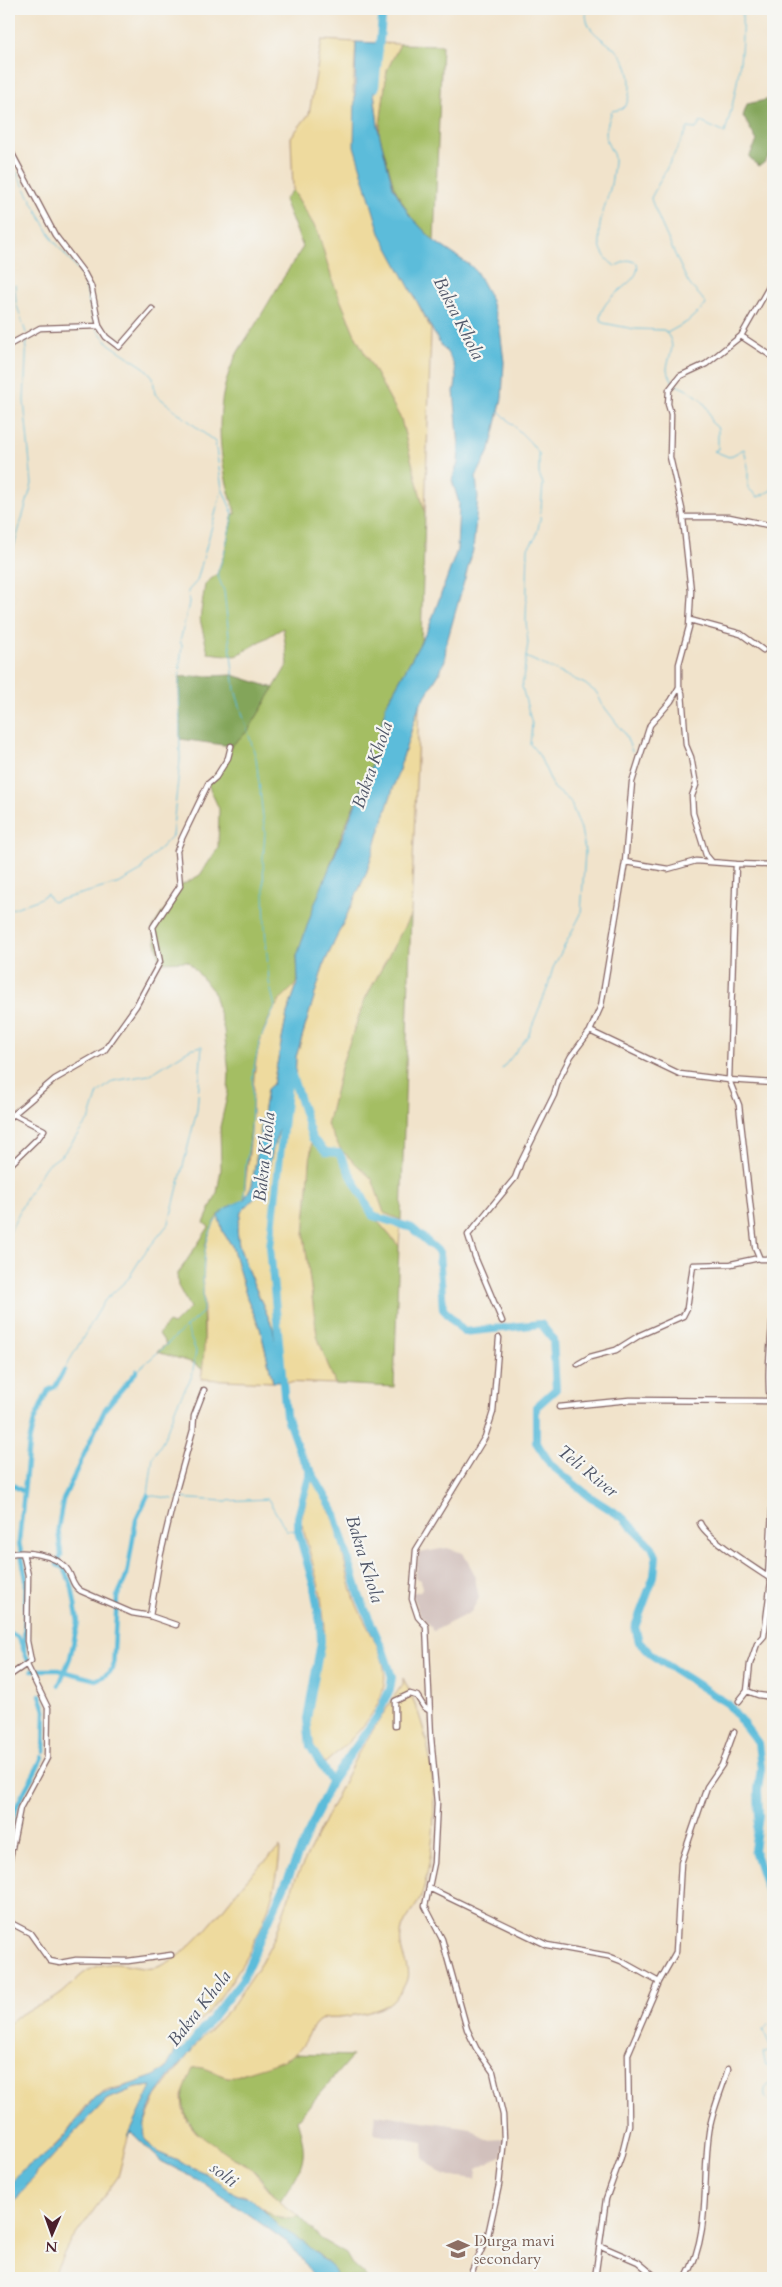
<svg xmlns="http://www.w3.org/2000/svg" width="782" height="2287" viewBox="0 0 782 2287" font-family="Cardo,serif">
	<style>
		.industrial { fill: #d1c0bc }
		.green { fill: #a4be64; stroke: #776e48 }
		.forest { fill: #83a55a; stroke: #666242 }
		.sand { fill: #eeda9e; stroke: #9c7c64 }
		.water { fill: #5bbcda; stroke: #526e82 }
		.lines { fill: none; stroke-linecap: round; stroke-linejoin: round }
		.stream { stroke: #5bbcda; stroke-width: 1 }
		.canal { stroke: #5bbcda; stroke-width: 4.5 }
		.river { stroke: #5bbcda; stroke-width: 8 }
		.street-casing { stroke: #846463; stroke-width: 7 }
		.street { stroke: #fff; stroke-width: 4.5 }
		.labels { text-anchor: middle; stroke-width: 4.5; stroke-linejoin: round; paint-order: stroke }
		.education-label { font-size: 16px; fill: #785e54; stroke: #f6f6f2; text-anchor: start }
		.water-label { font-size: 18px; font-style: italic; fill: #505668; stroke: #f6f6f2 }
	</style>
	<rect width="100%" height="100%" fill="#f6f6f2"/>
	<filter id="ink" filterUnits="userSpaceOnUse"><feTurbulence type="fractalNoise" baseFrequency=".02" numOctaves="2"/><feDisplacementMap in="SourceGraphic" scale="10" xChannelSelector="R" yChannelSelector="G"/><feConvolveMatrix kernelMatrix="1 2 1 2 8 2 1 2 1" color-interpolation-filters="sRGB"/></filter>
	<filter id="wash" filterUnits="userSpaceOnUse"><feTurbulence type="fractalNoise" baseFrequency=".0096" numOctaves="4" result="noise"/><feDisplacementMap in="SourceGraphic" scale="20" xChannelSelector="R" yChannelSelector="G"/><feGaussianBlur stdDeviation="1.12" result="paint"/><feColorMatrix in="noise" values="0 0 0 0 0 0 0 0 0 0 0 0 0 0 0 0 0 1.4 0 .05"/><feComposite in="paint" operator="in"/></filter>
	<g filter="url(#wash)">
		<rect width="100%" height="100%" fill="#f1e3cb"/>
		<path class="industrial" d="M447,1548L463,1553L474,1573L479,1598L471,1612L434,1631L418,1612L412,1592H420L422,1588L421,1580L415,1578L419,1553Z
			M376,2114L471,2128L486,2140L504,2139L501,2157L477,2169L476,2179L443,2175L424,2158L423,2142L374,2133Z"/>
		<path class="green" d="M400,44L442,45L434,241L410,216L394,187L379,133L387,70Z
			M293,190L318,232L333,282L356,337L401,419L425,513L421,642L386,705L374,759L342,833L297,956L298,982L275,1007L253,1105L244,1200L230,1206L206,1243L203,1312L205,1355L203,1370L194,1363L157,1352L166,1344L159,1334L168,1323L173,1325L190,1308L178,1286L177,1275L209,1227L204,1223L217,1193L221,1169L220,1127L228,1092L229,1073L224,1030L213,991L188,961L160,962L153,927L180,886L200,875L218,848L219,809L208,784L228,758L231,746L248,731L288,664L283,628L236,656L208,653L200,619L205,584L217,574L224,554L233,514H236C219,466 212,410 233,362C239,348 249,335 257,322C272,297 286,272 303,247L284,200Z
			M411,914L401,1220L384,1213L372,1179L341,1150L327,1125L342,1063L365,999Z
			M312,1138L326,1152L339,1153L373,1216L399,1246L394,1387L335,1384L317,1336L304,1235Z
			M294,2054L352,2056L297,2120C310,2161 302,2168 280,2202C270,2190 260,2174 247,2165C242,2161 236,2159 230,2156C193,2135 169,2111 193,2068C208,2064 219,2079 234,2077Z
			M263,2209L281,2219L299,2216L322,2240L346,2254L351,2263L367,2278H338C327,2255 302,2244 282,2229C275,2224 269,2215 263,2209Z"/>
		<path class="forest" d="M770,99L773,103C773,123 779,156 759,166L749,157L757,141L743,116L747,104Z
			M233,675L274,688L248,731L231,746L180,739L179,677Z"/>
		<path class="sand" d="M322,40L356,42L353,91L411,290L431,329L425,513L401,419L356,337L333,282L318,232L293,190L291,137L309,114Z
			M379,43L400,44L387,70L379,133L374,91Z
			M419,706L411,914L365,999L342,1063L327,1125L341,1150L372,1179L384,1213L401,1220L399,1246L373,1216L339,1153L326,1152L312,1138L304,1235L317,1336L335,1384L283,1382L273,1328L248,1271L239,1246L237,1230L241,1212L265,1188L273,1149L284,1113L288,1077L295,1084L296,1057L324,964L366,874Z
			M298,982L287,1014L273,1084L267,1089L252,1185L244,1200C245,1177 250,1154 251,1131C254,1088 251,1046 275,1008C280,998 291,990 298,982Z
			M218,1215L223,1232L232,1246L247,1298L260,1328L273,1382L201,1379C209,1335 199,1289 206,1244C208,1235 214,1224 218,1215Z
			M311,1479C318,1490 326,1499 330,1512C342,1540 345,1571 355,1600C365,1628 389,1654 384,1685C378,1717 348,1743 325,1763L314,1747L309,1718L325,1627L320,1590L301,1521Z
			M403,1678C437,1741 442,1821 423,1891C419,1907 403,1918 401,1934C397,1965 423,1969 393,2000C382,2012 356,2015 340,2017C334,2018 327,2016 322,2019C310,2024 307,2044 297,2052C280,2065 253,2068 234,2077C219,2079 208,2064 193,2068L182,2096L183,2109L188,2122L196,2132L232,2157L249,2166L280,2202L299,2216L288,2219L275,2217L244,2195H237L226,2189L205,2173L157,2152L145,2138L143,2128L156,2097L198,2042L230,2009L261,1963L276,1934L295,1880L357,1755L403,1683Z
			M280,1847C278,1907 247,1963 211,2009C202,2020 190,2028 182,2039C175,2047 174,2061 166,2069C147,2087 113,2083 96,2097C82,2107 74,2126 62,2138C46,2157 25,2166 9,2186V2024C21,2010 40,2007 55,1998C76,1985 80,1967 109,1964C125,1962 146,1973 161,1966C197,1949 224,1905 250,1876C259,1866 270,1857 280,1847Z
			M153,2086L128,2137L118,2177L67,2247L52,2278H9V2209L37,2173L106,2100L135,2088Z"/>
		<path class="water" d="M356,42L379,43L374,93L379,133L393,187L410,216L434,241L471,266L476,271L489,295L500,329L504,362L502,398L494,433L490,449L476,477L478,497L473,550L446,645L445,660L439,674L419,706L366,874L324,964L296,1057L295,1084L288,1078L284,1113L273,1149L265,1188L241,1212L237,1230L239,1246L248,1271L273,1328L283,1382H273L260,1328L247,1298L232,1246L223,1232L218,1215L230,1206L244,1200L252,1185L267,1089L273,1084L287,1014L298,982L297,956L313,908L374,759L386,705L429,627L457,550L459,503L452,480L458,463L459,447L454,391C460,372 452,357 440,344L380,233L354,146Z
			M176,2050H192C173,2074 140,2105 145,2138L157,2152L205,2173L237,2195L251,2198L281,2228L304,2242L334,2269L338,2278H315L290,2244L202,2182L161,2161L132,2133L128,2137L152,2086L135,2088L106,2100L37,2173L9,2209V2186L21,2171L51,2150L63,2138L95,2097L154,2076L166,2069Z"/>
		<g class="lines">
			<path class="stream" d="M587,9C581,31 607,40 619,53C631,66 633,90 626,105L622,109L612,111C609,120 604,131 607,141C609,149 615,153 614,162C613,170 612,181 610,189C603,214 587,247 615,266L629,260L637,263C643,283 605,291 600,317L603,323L634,329L664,330C679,347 668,352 667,370L673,382
				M773,133V143
				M9,159L53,240L79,271L85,283L94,324
				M773,188V194
				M15,285L16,303L26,333
				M96,328L109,344L145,368L153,377L155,394L215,442L222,488L233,514L224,554L217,574L224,591L235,690L256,758L265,833L263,857L265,927L269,982L275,1007L260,1040L253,1072L251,1134L246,1163L244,1200L232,1205
				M667,333L687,322L706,305C702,295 691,289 687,280C682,270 651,203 651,198L688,128L696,129L701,122L725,133C737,91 744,52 742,9
				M676,385C695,393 708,400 711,422L718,428V449L714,451L729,457L744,449L748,467V488L758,497L772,490L773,478
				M499,411L530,442L539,454V474L543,484L540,520L536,537L528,548L526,621L528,643L526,657L585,684L597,693L602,704L625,734L632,751
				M773,445L771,448L773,459
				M9,564L32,484L24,401L27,337
				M9,910L37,900L47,894L52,902L120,883L141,871L143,866L172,836L180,761L179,677L182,645L180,642L189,603L188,591L197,581L222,489
				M502,1069L528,1036L547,989L553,968L581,914L585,851L581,829L570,801L554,788L539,755L530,744L532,724L522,687L526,657
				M9,1234L24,1202L45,1167L63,1154L90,1118L98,1093L113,1081L149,1075L190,1049L202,1046L197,1110L169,1223L143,1255L128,1279L105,1300L64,1370
				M9,1340L11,1352L9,1360
				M137,1371L203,1312C204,1278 198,1231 227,1208
				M177,1498L224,1501L268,1499L286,1530L298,1531
				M173,1499L148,1495L153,1457L163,1441L177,1404L192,1376L196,1351L186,1327
				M768,2025L763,2030L771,2047L770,2051L763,2054L766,2065H773
				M773,2083C765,2086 764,2089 765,2097L773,2105"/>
			<path class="canal" d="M9,1480L11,1484L24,1492
				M9,1632L19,1638L28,1661
				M24,1650L26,1579L19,1542L29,1443L34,1421L48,1390L55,1387L64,1370
				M32,1670H59L96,1680L104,1676L113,1669L117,1597L127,1575L136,1520L148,1495
				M59,1685L70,1658L78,1622L72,1587L64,1568L57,1565L61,1555L58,1528L63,1500L105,1409L137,1371
				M40,1695L45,1710L44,1752
				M11,1824C16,1799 33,1780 42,1757
				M9,1848L10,1830"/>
			<path class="river" d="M375,88L383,9
				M292,1075L312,1138L326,1152L339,1153L373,1216L412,1228L439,1252L443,1309L464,1332L541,1324L553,1339L556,1389L536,1407V1442L551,1465L589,1496L623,1518L652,1547L656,1556L654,1576L635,1627L639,1642L653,1656L728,1704L758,1743L761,1768L758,1790L759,1816L754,1850L773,1908
				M311,1470L298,1517V1531L314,1587L320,1622L321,1642L307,1719L310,1746L331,1781
				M180,2058L242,1980L331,1782L378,1715L390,1689L392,1677L383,1650L360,1598L334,1511L299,1451L286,1415L270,1247L289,1073"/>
		</g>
	</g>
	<g filter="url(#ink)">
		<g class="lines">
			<defs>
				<path id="street" d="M9,148L55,235L84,273L91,286L99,326L106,337L119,347L152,309
					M741,336L773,357
					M9,345L40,328L99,326
					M683,517H729L773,526
					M690,620L741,634L763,650
					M679,687L682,693L686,745L691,757L696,785L692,796L693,813L706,855L711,861
					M625,862L668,869L696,861L736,864
					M773,865L736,864L729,1080L739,1105L755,1247L760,1259H773
					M590,1031L680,1074L729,1080L773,1083
					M9,1118L55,1079L104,1051L136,1006L160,962L153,927L180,886L177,851L182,838L208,784L216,777L228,758L231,746
					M9,1166L39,1137L44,1130L13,1114
					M502,1321L475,1257L468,1235L515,1178L521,1162L554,1095L558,1081L571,1056L590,1031L601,1006L625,862L632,782L650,725L671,701L679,687V664L689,627L691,591L682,509L670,457L671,414L668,404L669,390L680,376L706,364L741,336L773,280
					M578,1364L590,1357L616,1350L640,1335L683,1316L687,1308L693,1265L731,1264L759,1258
					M770,1401C764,1356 780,1303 771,1259
					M559,1407L629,1400L773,1401
					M700,1523C705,1537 753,1567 768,1577
					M9,1554C26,1551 54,1554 66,1568C73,1576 71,1585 81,1591L132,1613L150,1616L160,1557L175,1494L193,1430L194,1416L204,1390
					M772,1582L768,1577L773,1496
					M150,1616L176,1625
					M9,1676L31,1661L27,1641L28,1575L23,1553
					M747,1691L758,1695L773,1697
					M739,1701L747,1691L750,1664L757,1644L764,1636L771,1581
					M395,1726V1701L410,1694L417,1696L424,1707L430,1711
					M9,1863L20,1808L47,1758L48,1708L27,1665
					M429,1888L547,1945L608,1956L621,1961L659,1982
					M9,1922L30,1933L50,1961L60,1963L76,1960L128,1961L171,1955
					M601,2246L638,2262L657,2278
					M469,2278L488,2235L499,2185L504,2139L503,2115L493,2072L476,2048L467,2029L442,1939L425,1906L434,1863L437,1803L431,1737L426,1626L418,1617L412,1599L416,1550L485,1437L493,1412L499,1338
					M595,2278L606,2199L621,2157L629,2125L628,2054L659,1982L676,1952L681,1863L707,1787L722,1765L734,1732
					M686,2278C711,2232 702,2181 709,2132C712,2110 722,2090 728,2069"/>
			</defs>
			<use href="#street" class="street-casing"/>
			<use href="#street" class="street"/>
		</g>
	</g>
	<defs>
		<symbol id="school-bare" viewBox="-9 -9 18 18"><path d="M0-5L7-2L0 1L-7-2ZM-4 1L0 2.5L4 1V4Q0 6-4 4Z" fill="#8d6e63" stroke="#f6f6f2" stroke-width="2.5" paint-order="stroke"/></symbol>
	</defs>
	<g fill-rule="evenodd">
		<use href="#school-bare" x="442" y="2233" width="32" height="32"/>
	</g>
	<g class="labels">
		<g class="education-label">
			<text x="474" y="2246">Durga mavi<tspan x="474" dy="18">secondary</tspan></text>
		</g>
		<g class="water-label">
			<text transform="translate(459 318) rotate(63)" y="6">Bakra Khola</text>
			<text transform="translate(372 765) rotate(-71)" y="6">Bakra Khola</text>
			<text transform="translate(264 1157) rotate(-84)" y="6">Bakra Khola</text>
			<text transform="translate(588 1471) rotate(39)" y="6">Teli River</text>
			<text transform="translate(365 1559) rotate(73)" y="6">Bakra Khola</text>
			<text transform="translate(199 2008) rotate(-52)" y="6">Bakra Khola</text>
			<text transform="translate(224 2174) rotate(38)" y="6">solti</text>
		</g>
	</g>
	<rect width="782" height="2287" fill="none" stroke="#f6f6f2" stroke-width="30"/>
	<g transform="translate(52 2234) rotate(182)" stroke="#f6f6f2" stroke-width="4" paint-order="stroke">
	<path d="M0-4L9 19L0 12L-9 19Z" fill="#4a1f2b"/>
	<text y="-8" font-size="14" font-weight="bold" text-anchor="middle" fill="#4a1f2b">N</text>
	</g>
</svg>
